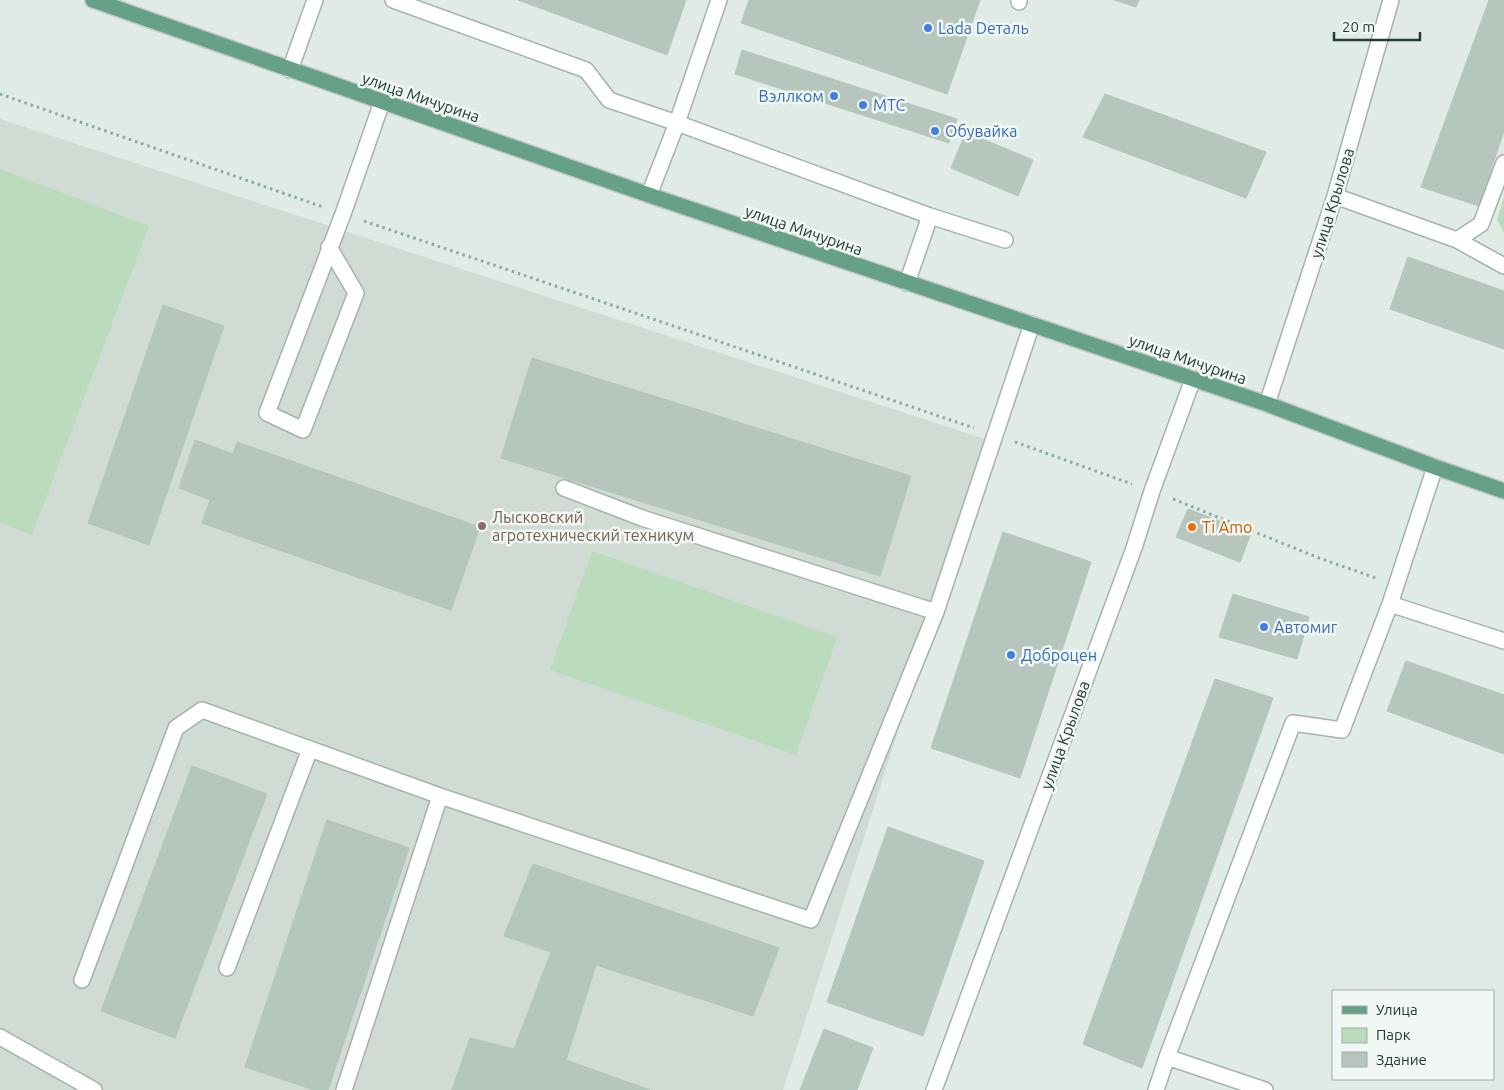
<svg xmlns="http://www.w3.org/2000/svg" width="1504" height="1090" viewBox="0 0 1504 1090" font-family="Ubuntu,sans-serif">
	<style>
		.built { fill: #cfdbd3 }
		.green { fill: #badcbd }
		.building { fill: #b6c6bd; stroke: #b3c5ba }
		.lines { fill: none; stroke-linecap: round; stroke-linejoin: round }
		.minor-casing { stroke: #a4b3ab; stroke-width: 18 }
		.major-casing { stroke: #c1c8c5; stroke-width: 18 }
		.path { stroke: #82af98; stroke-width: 3; stroke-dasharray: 2.5 4; stroke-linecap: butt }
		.minor { stroke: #fff; stroke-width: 15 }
		.major { stroke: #66a086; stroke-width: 15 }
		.shop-dot { fill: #3f7fe0; stroke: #f1f8f3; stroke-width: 2 }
		.education-dot { fill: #8d6e63; stroke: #f1f8f3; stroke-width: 2 }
		.food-dot { fill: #e8710a; stroke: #f1f8f3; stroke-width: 2 }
		.labels { text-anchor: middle; stroke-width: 5; stroke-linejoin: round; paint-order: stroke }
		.shop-label { font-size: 16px; fill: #366cbe; stroke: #f1f8f3; text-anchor: start }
		.street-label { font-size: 16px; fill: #213c30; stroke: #f1f8f3 }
		.education-label { font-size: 16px; fill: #785e54; stroke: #f1f8f3; text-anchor: start }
		.food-label { font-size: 16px; fill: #c56008; stroke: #f1f8f3; text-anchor: start }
	</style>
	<rect width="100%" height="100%" fill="#e1ebe5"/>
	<path class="built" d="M0,119L991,441L783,1090H0Z"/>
	<path class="green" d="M0,169L149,226L32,535L0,523Z
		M1504,197V233L1497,220Z
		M592,551L837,637L796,755L550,670Z"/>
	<path class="building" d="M518,0H686L667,55Z
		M749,0H980L947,94L741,23Z
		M1114,0H1139L1136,7Z
		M1489,0H1504V131L1479,206L1421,187Z
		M742,50L957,119L949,143L735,74Z
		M1105,94L1266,152L1246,198L1083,137Z
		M966,132L1033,160L1018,196L951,168Z
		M1408,257L1504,291V349L1390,309Z
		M163,305L224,326L149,545L88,523Z
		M532,358L911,476L880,576L501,458Z
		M195,440L233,454L237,442L480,527L451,610L202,523L210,500L179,488Z
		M1188,509L1251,533L1240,562L1176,537Z
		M1003,532L1091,562L1020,778L931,748Z
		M1233,594L1309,617L1297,659L1219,637Z
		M1406,661L1504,695V754L1387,711Z
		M1215,679L1273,698L1142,1068L1083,1044Z
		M192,766L267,794L175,1038L101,1011Z
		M327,820L409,848L328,1090H314L245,1067Z
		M888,827L984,861L923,1036L827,1002Z
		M533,864L779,948L753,1016L596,965L566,1060L650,1090H452L470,1038L514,1049L551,952L504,936Z
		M824,1029L873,1048L857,1090H800Z"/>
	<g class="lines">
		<defs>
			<path id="minor" d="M393,0L586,70L609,100L677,123L930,216L1005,240
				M1019,2V0
				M290,70L315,0
				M649,195L677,123L719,0
				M1335,196L1457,240L1481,224L1504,163
				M1457,240L1504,266
				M329,247L356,293L303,430L267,413L343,214L382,102
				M907,283L930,216
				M1267,404L1335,196L1391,0
				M564,488L642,518L936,612
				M1390,604L1504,641
				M227,968L310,749
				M82,980L176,728L202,710L440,796L811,920L936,612L1032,324
				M0,1037L94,1090
				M1167,1057L1265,1090
				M344,1090L440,796
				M934,1090L1134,548L1152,491L1193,379
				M1156,1090L1167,1057L1293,723L1342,730L1390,604L1435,467"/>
			<path id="major" d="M93,0L649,195L1267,404L1435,467L1504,491"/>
		</defs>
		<use href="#minor" class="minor-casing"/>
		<use href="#major" class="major-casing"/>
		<path class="path" d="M0,94L323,207
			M364,221L974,428
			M1015,442L1132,484
			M1173,499L1319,558L1376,578"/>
		<use href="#minor" class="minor"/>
		<use href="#major" class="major"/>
	</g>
	<g class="shop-dot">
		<circle cx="928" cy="28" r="5"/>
		<circle cx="834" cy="96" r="5"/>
		<circle cx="863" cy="105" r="5"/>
		<circle cx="935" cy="131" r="5"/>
		<circle cx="1264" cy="627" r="5"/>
		<circle cx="1011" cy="655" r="5"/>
	</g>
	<circle class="education-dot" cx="482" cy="526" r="5"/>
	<circle class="food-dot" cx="1192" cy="527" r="5"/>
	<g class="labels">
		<g class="shop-label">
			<text x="938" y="34">Lada Dеталь</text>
			<text x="824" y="102" text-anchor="end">Вэллком</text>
			<text x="873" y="111">МТС</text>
			<text x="945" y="137">Обувайка</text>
			<text x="1274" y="633">Автомиг</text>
			<text x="1021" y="661">Доброцен</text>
		</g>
		<g class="street-label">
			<text transform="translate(421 97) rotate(19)" y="6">улица Мичурина</text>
			<text transform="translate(1332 203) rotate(-73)" y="6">улица Крылова</text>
			<text transform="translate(804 230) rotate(19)" y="6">улица Мичурина</text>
			<text transform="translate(1188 359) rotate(19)" y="6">улица Мичурина</text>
			<text transform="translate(1065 735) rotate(-70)" y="6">улица Крылова</text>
		</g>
		<g class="education-label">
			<text x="492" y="523">Лысковский<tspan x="492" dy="18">агротехнический техникум</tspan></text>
		</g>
		<g class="food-label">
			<text x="1202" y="533">Ti Amo</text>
		</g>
	</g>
	<rect x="1332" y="990" width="162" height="90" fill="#f1f8f3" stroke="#9eada5"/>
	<rect x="1342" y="1006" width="25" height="8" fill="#66a086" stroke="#9eada5"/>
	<text x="1376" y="1015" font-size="15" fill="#213c30">Улица</text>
	<rect x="1342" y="1028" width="25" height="15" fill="#badcbd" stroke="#9eada5"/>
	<text x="1376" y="1040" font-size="15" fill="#213c30">Парк</text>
	<rect x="1342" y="1052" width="25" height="15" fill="#b6c6bd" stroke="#9eada5"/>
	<text x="1376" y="1065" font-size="15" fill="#213c30">Здание</text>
	<path d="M1334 32v8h86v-8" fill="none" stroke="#213c30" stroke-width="2.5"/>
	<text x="1342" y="32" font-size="15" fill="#213c30" stroke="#f1f8f3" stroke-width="4" paint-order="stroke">20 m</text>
</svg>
